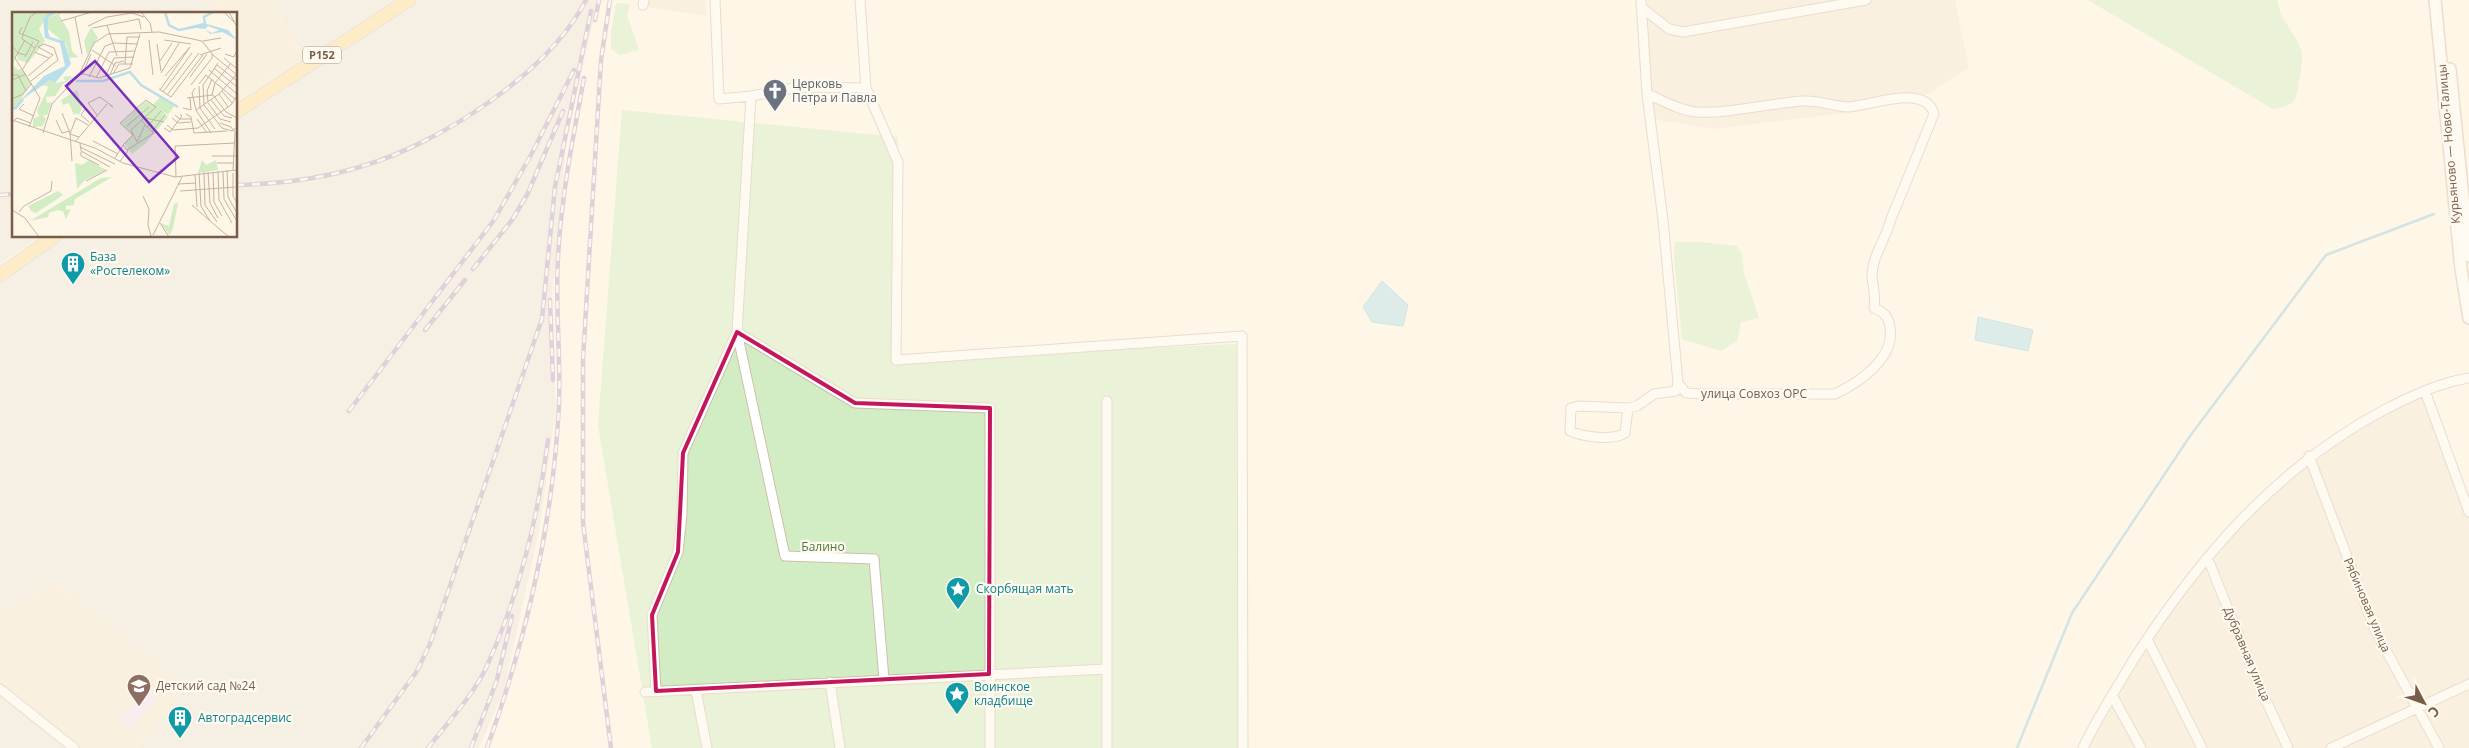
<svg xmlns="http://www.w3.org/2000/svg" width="2469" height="748" viewBox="0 0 2469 748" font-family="'Open Sans',sans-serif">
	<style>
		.residential { fill: #f6e9d5 }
		.industrial { fill: #eee8e1 }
		.education { fill: #f3e3fb }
		.green { fill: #d2edc4 }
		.water { fill: #b9e0ea; stroke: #9fcfdc }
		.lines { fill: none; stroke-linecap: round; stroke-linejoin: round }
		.stream { stroke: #9fcfdc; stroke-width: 2.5 }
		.street-casing { stroke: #d1beab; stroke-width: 11 }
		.secondary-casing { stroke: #d7c1ab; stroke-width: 14 }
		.primary-casing { stroke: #dcd5d0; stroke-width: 15 }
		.street { stroke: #fff; stroke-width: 9 }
		.secondary { stroke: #fff; stroke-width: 11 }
		.primary { stroke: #ffe09d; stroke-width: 12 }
		.rail-casing { stroke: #baa3ca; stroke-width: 4.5 }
		.rail { stroke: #fffaef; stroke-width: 2.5; stroke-dasharray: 8; stroke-linecap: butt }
		.marked { fill: none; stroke: #c2185b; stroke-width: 4; stroke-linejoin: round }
		.labels { text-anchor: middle; stroke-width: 4.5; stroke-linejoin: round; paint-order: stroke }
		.shield { fill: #fffaef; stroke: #a28c7b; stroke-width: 1 }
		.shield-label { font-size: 11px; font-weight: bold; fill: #7a5d49 }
		.worship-label { font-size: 12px; fill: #5b616d; stroke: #fffaef; text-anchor: start }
		.street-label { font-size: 12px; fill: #7a5d49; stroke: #fffaef }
		.culture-label { font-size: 12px; fill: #0d838f; stroke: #fffaef; text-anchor: start }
		.park-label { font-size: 12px; fill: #4c7a3d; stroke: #fffaef }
		.education-label { font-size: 12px; fill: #785e54; stroke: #fffaef; text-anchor: start }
		.inset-river { fill: none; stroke: #b9e0ea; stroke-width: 2.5 }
		.inset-road { fill: none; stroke: #c5b4a3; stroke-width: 1 }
		.view { fill: #7b2cbf; fill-opacity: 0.15; stroke: #7b2cbf; stroke-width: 2.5 }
		.inset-edge { fill: none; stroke: #7a5d49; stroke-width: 2.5 }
	</style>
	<rect width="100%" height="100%" fill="#fef6e7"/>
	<path class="residential" d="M217,0H272L305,59L236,102V14H210V4Z
		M647,0H706L707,16L646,7Z
		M1638,0H1955L1969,68L1929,93L1856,112L1712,129L1652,119Z
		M2425,393L2469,516V683L2417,706L2377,629L2311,457L2340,437Z
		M2309,459L2346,561L2415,707L2329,748H2289L2208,560L2230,535Z
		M2206,562L2286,748H2205L2150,639Z
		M55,579L187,687L139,748H78L0,685V616Z
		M2147,642L2201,748H2143L2114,695Z
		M2469,686V748H2440L2418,709Z
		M2112,698L2139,748H2085Z
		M2416,710L2438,748H2335Z"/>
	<path class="industrial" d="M0,0H217L211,4L210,14H14V236H40L0,264Z
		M272,0H398L305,59Z
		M414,0H598L567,135L551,306L556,407L540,526L504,690L479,748H139L186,687L55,579L0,616V278L59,236H236V117Z
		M0,691L72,748H0Z"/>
	<path class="education" d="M148,686L158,694L131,729L120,720Z"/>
	<path class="green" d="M2088,0H2277C2280,20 2295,33 2302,52C2303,56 2298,97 2294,101C2289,106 2279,108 2273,109Z
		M616,3L630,4L627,15L639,50L620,55L611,49V33Z
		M622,110L898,137L896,360L1236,344L1238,748H652L598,425Z
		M1675,242H1700L1737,246L1742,254L1744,274L1759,318L1741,322L1737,341L1721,351L1682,339L1674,257Z"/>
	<path class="water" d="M1382,281L1408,305L1403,326L1372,322L1363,307Z
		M1978,317L2033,330L2028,351L1975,340Z"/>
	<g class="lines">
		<path class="stream" d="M2017,748L2072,613L2190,436L2326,255L2434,214"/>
		<defs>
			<path id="street" d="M715,0L719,99L751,96L799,87L866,88L860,0
				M643,5L644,0
				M1641,7L1669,29L1683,32L1866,0
				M866,88L898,162L896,360L1242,336L1243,748
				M1647,94C1662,100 1680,111 1697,112C1730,114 1769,103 1803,101C1821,100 1834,107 1848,107C1871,106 1926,83 1934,114L1891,219C1886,239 1872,256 1872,276C1873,288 1876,296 1874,308C1884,312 1889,317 1890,328C1895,358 1860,382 1835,394H1703L1686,393L1678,383
				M737,332L855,403L990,408V748
				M737,332L785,556L874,559L884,679
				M2425,391L2469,512
				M1628,408L1579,406L1571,408L1570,431C1583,437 1613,441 1625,433L1628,408L1637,406L1654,394L1676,391L1678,383L1663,220L1647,94L1641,0
				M2309,456L2375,630L2439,748
				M2206,559L2210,564L2257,681L2288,748
				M2147,639L2202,748
				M830,682L840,748
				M0,689L74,748
				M696,690L707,748
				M656,691L652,615L678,552L682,515L683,453L737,332L751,96
				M645,692L1106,669
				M2112,695L2141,748
				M1107,748V401
				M2083,748C2097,718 2115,691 2132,662C2197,560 2275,468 2384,410C2411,396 2439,383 2469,378
				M2331,748L2469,684"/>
			<path id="secondary" d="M2435,0L2461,269L2469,318
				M2450,69L2469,256"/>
			<path id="primary" d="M236,112L409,0
				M0,275L55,236"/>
		</defs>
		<use href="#street" class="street-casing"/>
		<use href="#secondary" class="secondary-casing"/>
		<use href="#primary" class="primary-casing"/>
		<use href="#street" class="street"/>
		<use href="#secondary" class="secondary"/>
		<use href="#primary" class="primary"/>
		<defs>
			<path id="rail" d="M610,0L601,60L583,359V523L611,748
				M595,20L599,0
				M236,185C279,184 321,179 363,166C440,143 549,73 586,0
				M0,195L14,194
				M473,269L512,220L527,195L563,111
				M550,300L553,380
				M425,330L465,280
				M349,411L494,220L531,155L574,70
				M361,748L417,671L430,644L542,319L555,187L591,11
				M428,748C448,722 472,697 486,668C519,596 538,517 548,440
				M471,748L497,680L512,616
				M487,748C527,637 553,523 559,405C561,356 555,307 558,258C561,197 573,138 584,78"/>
		</defs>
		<use href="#rail" class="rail-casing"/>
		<use href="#rail" class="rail"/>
	</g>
	<path d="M0 0H2469V748H0ZM737,332L855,403L990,408L989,674L656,691L652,615L678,552L683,453Z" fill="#fef6e7" fill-opacity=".55" fill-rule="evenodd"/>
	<path class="marked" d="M737,332L855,403L990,408L989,674L656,691L652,615L678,552L683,453Z"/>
	<defs>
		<symbol id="church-pin" viewBox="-11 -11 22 30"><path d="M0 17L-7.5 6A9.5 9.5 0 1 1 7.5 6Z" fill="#6b7280" stroke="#fffaef"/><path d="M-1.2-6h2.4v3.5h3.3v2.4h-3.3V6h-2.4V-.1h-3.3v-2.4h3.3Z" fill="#fff"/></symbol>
		<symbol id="building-pin" viewBox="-11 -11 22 30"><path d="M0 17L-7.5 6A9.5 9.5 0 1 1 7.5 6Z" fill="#0f9aa8" stroke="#fffaef"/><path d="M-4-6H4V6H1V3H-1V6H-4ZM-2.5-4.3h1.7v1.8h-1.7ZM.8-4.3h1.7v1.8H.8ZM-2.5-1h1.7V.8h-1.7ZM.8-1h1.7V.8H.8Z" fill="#fff"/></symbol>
		<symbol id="sight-pin" viewBox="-11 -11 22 30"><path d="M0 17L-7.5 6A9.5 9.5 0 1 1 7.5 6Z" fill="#0f9aa8" stroke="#fffaef"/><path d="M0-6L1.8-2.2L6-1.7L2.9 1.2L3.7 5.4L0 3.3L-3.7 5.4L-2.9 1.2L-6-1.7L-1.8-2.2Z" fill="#fff"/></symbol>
		<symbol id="school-pin" viewBox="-11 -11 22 30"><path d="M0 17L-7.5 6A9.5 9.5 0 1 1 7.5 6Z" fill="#8d6e63" stroke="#fffaef"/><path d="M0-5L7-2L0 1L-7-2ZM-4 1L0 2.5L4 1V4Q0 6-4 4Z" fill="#fff"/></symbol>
	</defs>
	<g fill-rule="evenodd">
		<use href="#church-pin" x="761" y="77" width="28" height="38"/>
		<use href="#building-pin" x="59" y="250" width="28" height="38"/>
		<use href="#sight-pin" x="944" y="575" width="28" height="38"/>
		<use href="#school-pin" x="125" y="672" width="28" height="38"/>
		<use href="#sight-pin" x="943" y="680" width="28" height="38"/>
		<use href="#building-pin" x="166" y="704" width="28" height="38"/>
	</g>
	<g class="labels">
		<rect class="shield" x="303" y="46.5" width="38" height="17" rx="4"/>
		<g class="shield-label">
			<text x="322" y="59">Р152</text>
		</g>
		<g class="worship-label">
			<text x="792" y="88">Церковь<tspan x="792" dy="14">Петра и Павла</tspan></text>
		</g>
		<g class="street-label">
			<text transform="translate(2449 144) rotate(-95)" y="4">Курьяново — Ново-Талицы</text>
			<text x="1754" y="398">улица Совхоз ОРС</text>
			<text transform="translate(2367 605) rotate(67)" y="4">Рябиновая улица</text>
			<text transform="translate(2247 654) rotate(67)" y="4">Дубравная улица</text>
		</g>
		<g class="culture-label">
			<text x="90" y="261">База<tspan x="90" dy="14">«Ростелеком»</tspan></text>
			<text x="976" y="593">Скорбящая мать</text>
			<text x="974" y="691">Воинское<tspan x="974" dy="14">кладбище</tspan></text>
			<text x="198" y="722">Автоградсервис</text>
		</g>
		<g class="park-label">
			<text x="823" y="551">Балино</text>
		</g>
		<g class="education-label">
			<text x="156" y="690">Детский сад №24</text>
		</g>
	</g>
	<g transform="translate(12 12)">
		<rect width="225" height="225" fill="#fef6e7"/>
		<path d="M0,0H37L27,17L33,29L16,51L6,48L5,41L1,53L6,58L10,56L19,70L4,96L0,97ZM49,0L47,3L57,20L60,39L66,45L57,46L54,32L36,17V6ZM79,15L86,26L75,43L72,29ZM54,64L62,65L51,72L43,84L34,85L35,91L40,90L35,103H31L34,107L31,114L21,115V107L27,104L25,98L35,79L36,74H30L38,68L43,71L54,69L51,66ZM65,78L70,96L67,103L64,101L62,103L57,91L51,93L49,88ZM149,84L163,93L156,103L151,99L156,105L133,132L120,142L112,131L120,123L109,111L134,89L141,93ZM77,148L94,158L73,168L65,177L63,151L70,153ZM190,148L194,153L204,148L206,158L186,161ZM100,165L63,187L62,193L54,194V198L59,197L54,207L51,199L46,198L37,201L36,205L18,209L89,166ZM46,179L51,183L24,201L19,199L16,194ZM166,191L161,216L158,223L148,211L157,214L162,192Z" fill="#d2edc4"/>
		<path d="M37,0H46L36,6V20L38,25L52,29L59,52L43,71L38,68L8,89L32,64L53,54L48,31L33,26L31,7ZM191,11L216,18L225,28L210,20L198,22L194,18L200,21L207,18L196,14L193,17L175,15Z" fill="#b9e0ea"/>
		<path class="inset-river" d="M153,0L157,13L167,18L187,14M193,12L192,5L201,0M64,69H91L118,60L129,73L166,95M0,97L4,96L11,87"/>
		<path class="inset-road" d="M129,0L138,11L140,20M212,0L223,11M217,0L225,15M63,5L70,42M49,9L80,0M95,13L105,44M76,14L95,5L120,1L132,5M10,15L7,21L27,29L11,57M81,16L127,7L129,17M11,22L18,5L25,0M11,23L10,27L23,36M13,28L3,46L28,86L17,115M137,28L141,63M152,28L179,32M191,29L209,26M145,32L149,59M1,35L6,41L14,43M80,38L104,54M22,40L37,46M213,42L222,45L225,38M188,43L209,36M13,45L21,30M212,46L225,57M148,49L160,31M206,51L191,73L192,93L210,116L220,119L225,115M113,52L115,25H128M205,53L225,69M202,56L225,75M197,58L225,82M68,61L87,66L118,56L128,22M149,61L167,31M101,62L107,52H121M0,63H6L14,79M70,63L79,42M98,63L103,51L112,49M16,64L41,43L26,35M153,64L178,35M77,65L93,34L102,31L126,32M93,65L102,46L122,45M178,65L195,42M84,66L97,40L123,39M0,68L14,62M19,69L46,48L42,36L32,32L26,35M187,72L194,63L223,87M179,73L200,46V42M187,74L188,96L203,117M183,76L180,81L184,98L199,121M147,77L159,85L191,43M148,78L178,35M210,79L220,91M151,80L180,41M207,82L216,95M155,83L187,41M200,83L203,71L219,51M175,86L201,83L214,100L225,106M0,87L11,82L20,71M199,88L212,104L220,106M196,90L195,79L200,67M196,91L208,107L219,110M12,92L7,97L22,104M171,96L179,98L178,85M184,98L207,82L225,62M50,101L58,121L60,149M174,102L179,105L182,121L215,119M85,103L76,91L88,85L101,95L98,93M163,103L168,107H179M133,106L152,110M160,106L166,111L179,110M185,107L195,121M0,108L83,136L111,151L163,165L225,158M44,108L50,121L58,119M129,108L142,122M1,109L5,106L19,111M77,110L69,103L73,97L82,106M208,111L219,115L223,120L221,158M155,113L161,118L186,116L219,93L225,84M115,114L137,95M135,115L149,99M152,116L158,120L170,104L168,102M140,120L153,103M31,121L40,92L67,63L82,31L96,22L147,20L190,29L201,43L225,63M67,125L58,122L64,106L76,113M81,129L106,142M63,130L95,92M125,130L133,113M68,131L69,139L98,155M111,133L121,123L108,111L134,88L144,95L119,118L125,130M68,135L103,152M115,138L142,121M69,140V144L87,153M200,144H225M103,146L111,133L116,139L108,149M205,151H222M215,158L216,185L225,201M206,159L207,188L220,211M211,159L212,187L225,209M192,160L193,193L205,210M196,160L198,191L206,206M201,160L202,190L210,204M187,161L189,194L198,209L217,225M221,161V184L225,191M183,162L185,195M164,165L163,134L223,131M74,169L95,158M166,172L184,171M168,179L223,175M131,184L137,197L136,213L139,224M180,193L198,209M0,198L13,206L27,225M7,200L12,194L39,179L40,169M148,211L157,225M141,223L170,165"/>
		<path class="view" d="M83,49L166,145L137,170L54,74Z"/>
		<rect width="225" height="225" class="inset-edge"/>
	</g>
	<g transform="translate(2424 703) rotate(131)" stroke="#fffaef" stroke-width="4" paint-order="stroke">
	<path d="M0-4L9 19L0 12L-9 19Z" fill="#7a5d49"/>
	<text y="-8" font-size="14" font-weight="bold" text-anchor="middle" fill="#7a5d49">С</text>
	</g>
</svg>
